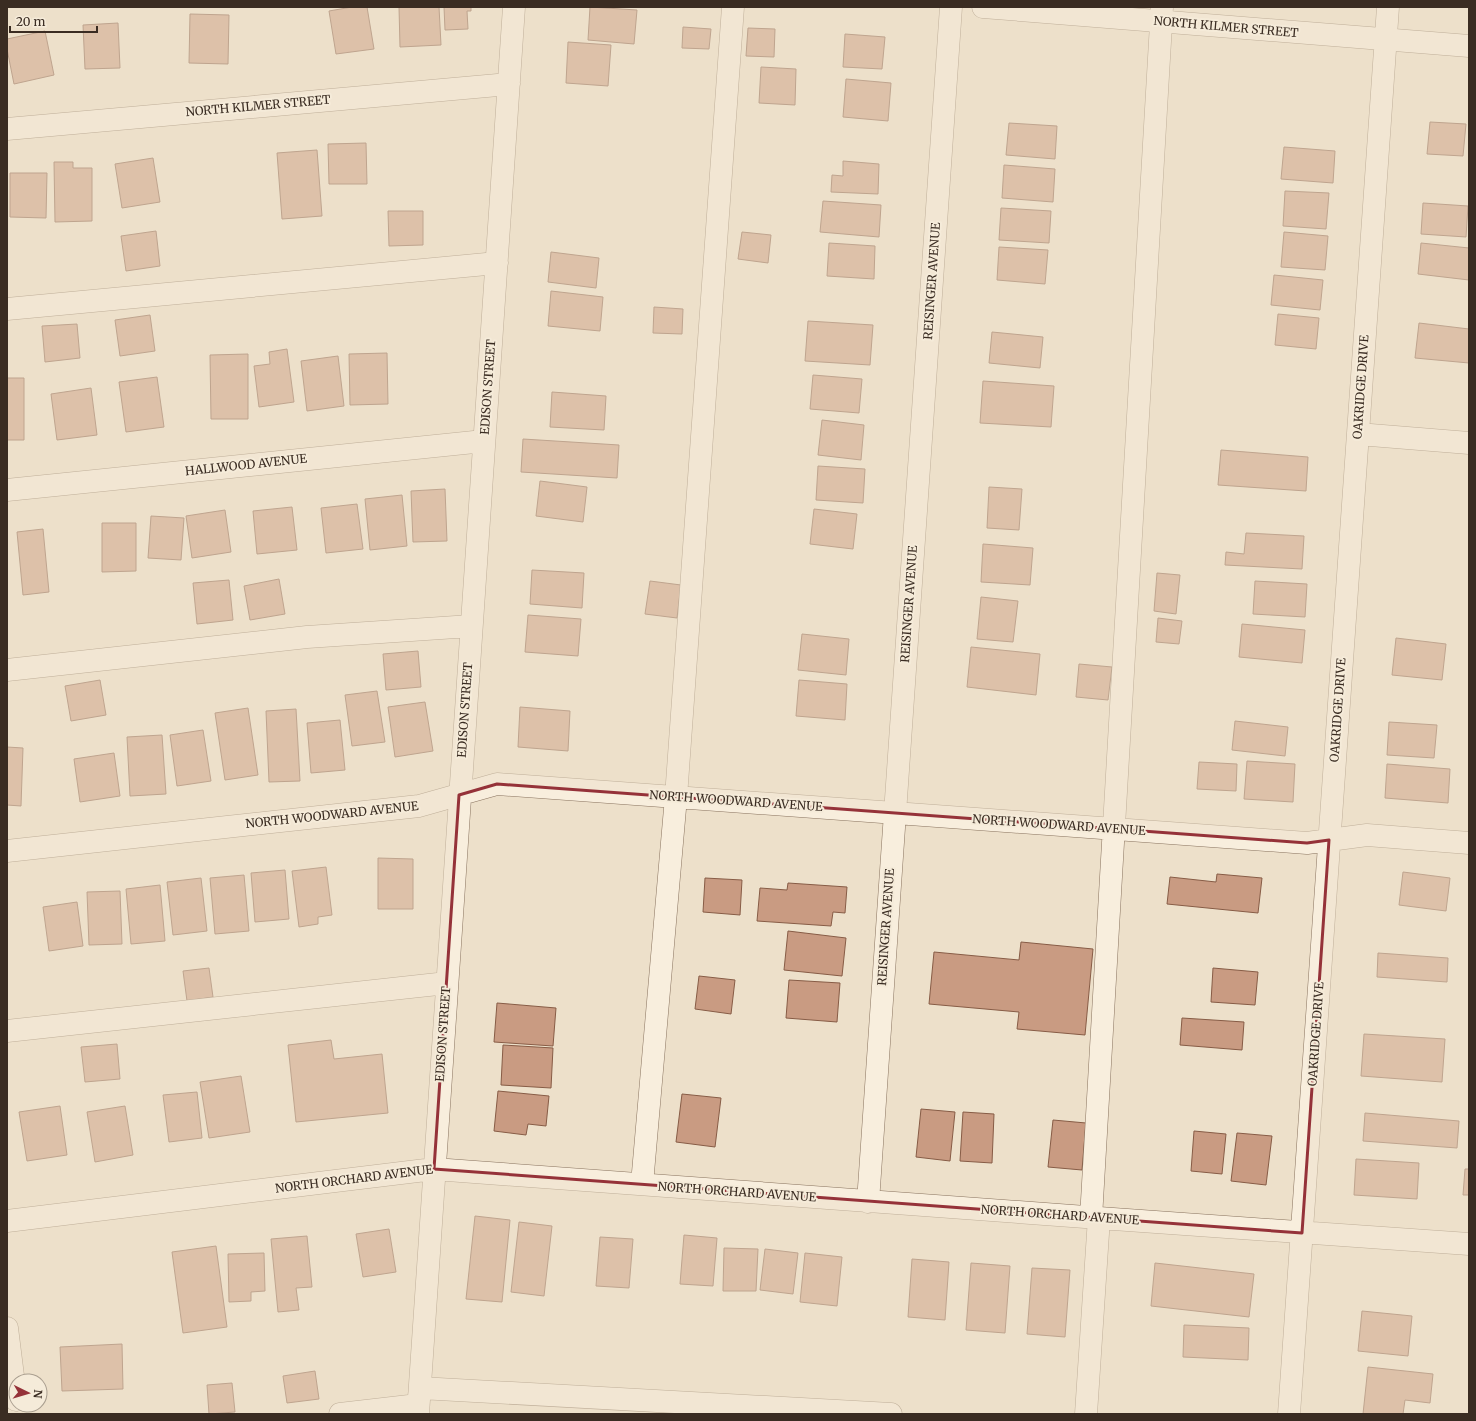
<svg xmlns="http://www.w3.org/2000/svg" width="1476" height="1421" viewBox="0 0 1476 1421" font-family="Merriweather,serif">
	<style>
		.building { fill: #c99b82; stroke: #875c46 }
		.lines { fill: none; stroke-linecap: round; stroke-linejoin: round }
		.minor-casing { stroke: #89735f; stroke-width: 23 }
		.minor { stroke: #f8eedd; stroke-width: 22 }
		.marked { fill: none; stroke: #953239; stroke-width: 3; stroke-linejoin: round }
		.labels { text-anchor: middle; stroke-width: 4; stroke-linejoin: round; paint-order: stroke }
		.street-label { font-size: 12px; fill: #3a2c22; stroke: #f5ebd9 }
	</style>
	<rect width="100%" height="100%" fill="#ede0ca"/>
	<path class="building" d="M352,7H367L374,49L336,54L329,11Z
		M399,7H439L441,45L400,47Z
		M444,7H471V11H467L468,29L445,30Z
		M590,7L637,10L634,44L588,40Z
		M190,14L229,15L228,64L189,63Z
		M118,23L120,68L85,69L83,25Z
		M683,27L711,29L709,49L682,48Z
		M748,28L775,29L774,57L746,56Z
		M45,31L54,75L14,84L7,49V39Z
		M845,34L885,37L882,69L843,67Z
		M568,42L611,45L608,86L566,83Z
		M761,67L796,69L795,105L759,103Z
		M846,79L891,83L888,121L843,117Z
		M1430,122L1466,124L1463,156L1427,154Z
		M1009,123L1057,126L1055,159L1006,155Z
		M366,143L367,184H329L328,144Z
		M1284,147L1335,151L1333,183L1281,179Z
		M317,150L322,216L282,219L277,153Z
		M153,158L160,202L122,208L115,164Z
		M843,161L879,164L878,194L831,192L832,175L843,176Z
		M54,162H73V168H92V221L55,222Z
		M1004,165L1055,169L1053,202L1002,198Z
		M10,173H47L46,218L10,217Z
		M1285,191L1329,193L1326,229L1283,226Z
		M823,201L881,205L879,237L820,232Z
		M1423,203L1468,206L1466,237L1421,234Z
		M1001,208L1051,211L1049,243L999,240Z
		M388,211H423V245L389,246Z
		M156,231L160,266L126,271L121,236Z
		M742,232L771,235L768,263L738,259Z
		M1284,232L1328,236L1325,270L1281,267Z
		M829,243L875,246L874,279L827,276Z
		M1421,243L1469,248V280L1418,274Z
		M999,247L1048,250L1045,284L997,280Z
		M551,252L599,258L596,288L548,282Z
		M1274,275L1323,280L1320,310L1271,305Z
		M551,291L603,297L600,331L548,326Z
		M654,307L683,309L682,334L653,333Z
		M1278,314L1319,318L1316,349L1275,345Z
		M150,315L155,351L120,356L115,320Z
		M808,321L873,325L870,365L805,361Z
		M1419,323L1469,329V363L1415,358Z
		M77,324L80,358L45,362L42,326Z
		M992,332L1043,337L1040,368L989,363Z
		M287,349L294,402L259,407L254,366L270,364L269,352Z
		M387,353L388,404L350,405L349,354Z
		M248,354V419H211L210,355Z
		M338,356L344,406L307,411L301,361Z
		M813,375L862,379L859,413L810,409Z
		M157,377L164,427L126,432L119,382Z
		M7,378H24V440H7Z
		M983,381L1054,386L1051,427L980,423Z
		M91,388L97,435L57,440L51,394Z
		M552,392L606,396L604,430L550,427Z
		M822,420L864,425L861,460L818,455Z
		M523,439L619,445L617,478L521,472Z
		M1221,450L1308,457L1306,491L1218,485Z
		M818,466L865,469L863,503L816,500Z
		M540,481L587,487L583,522L536,516Z
		M989,487L1022,489L1019,530L987,528Z
		M445,489L447,541L413,542L411,491Z
		M402,495L407,546L370,550L365,499Z
		M357,504L363,549L326,553L321,508Z
		M292,507L297,550L257,554L253,511Z
		M814,509L857,514L853,549L810,544Z
		M225,510L231,552L192,558L186,516Z
		M151,516L184,518L181,560L148,558Z
		M102,523H136V571L102,572Z
		M43,529L49,592L23,595L17,532Z
		M1246,533L1304,536L1302,569L1225,565L1226,552L1244,554Z
		M983,544L1033,548L1030,585L981,582Z
		M532,570L584,573L582,608L530,604Z
		M1157,573L1180,575L1176,614L1154,611Z
		M279,579L285,614L250,620L244,586Z
		M229,580L233,620L197,624L193,583Z
		M650,581L681,585L677,618L645,614Z
		M1255,581L1307,584L1305,617L1253,614Z
		M981,597L1018,601L1013,642L977,639Z
		M528,615L581,619L578,656L525,652Z
		M1158,618L1182,621L1179,644L1156,642Z
		M1242,624L1305,630L1302,663L1239,657Z
		M802,634L849,639L846,675L798,670Z
		M1396,638L1446,644L1442,680L1392,675Z
		M971,647L1040,654L1036,695L967,687Z
		M418,651L421,687L386,690L383,654Z
		M1079,664L1112,667L1108,700L1076,697Z
		M100,680L106,715L71,721L65,686Z
		M799,680L847,684L845,720L796,716Z
		M377,691L385,742L352,746L345,695Z
		M425,702L433,751L395,757L388,707Z
		M520,707L570,711L568,751L518,747Z
		M248,708L258,775L225,780L215,713Z
		M296,709L300,781L269,782L266,711Z
		M340,720L345,770L311,773L307,723Z
		M1235,721L1288,727L1285,756L1232,750Z
		M1389,722L1437,725L1434,758L1387,755Z
		M203,730L211,781L177,786L170,735Z
		M162,735L166,794L130,796L127,737Z
		M7,747L23,748L21,806L7,805Z
		M114,753L120,796L80,802L74,759Z
		M1247,761L1295,764L1293,802L1244,799Z
		M1199,762L1237,764L1236,791L1197,789Z
		M1387,764L1450,769L1448,803L1385,798Z
		M378,858L413,859V909H378Z
		M326,867L332,915L318,917V924L299,927L292,871Z
		M285,870L289,919L255,922L251,873Z
		M1403,872L1450,878L1446,911L1399,905Z
		M1217,874L1262,878L1258,913L1167,904L1170,877L1216,882Z
		M244,875L249,931L215,934L210,878Z
		M201,878L207,931L173,935L167,882Z
		M705,878L742,880L740,915L703,912Z
		M788,883L847,887L845,913L833,912L831,926L757,921L760,888L787,890Z
		M160,885L165,941L131,944L126,889Z
		M120,891L122,944L89,945L87,892Z
		M77,902L83,946L49,951L43,907Z
		M788,931L846,938L842,976L784,970Z
		M1021,942L1093,949L1085,1035L1017,1029L1019,1012L929,1004L934,952L1019,960Z
		M1378,953L1448,958L1447,982L1377,977Z
		M209,968L213,997L187,1001L183,971Z
		M1213,968L1258,972L1255,1005L1211,1002Z
		M699,976L735,980L731,1014L695,1009Z
		M789,980L840,983L837,1022L786,1018Z
		M497,1003L556,1008L553,1046L494,1042Z
		M1182,1018L1244,1022L1242,1050L1180,1045Z
		M1364,1034L1445,1039L1442,1082L1361,1076Z
		M331,1040L334,1059L382,1054L388,1113L296,1122L288,1045Z
		M117,1044L120,1079L85,1082L81,1047Z
		M503,1045L553,1048L551,1088L501,1085Z
		M241,1076L250,1132L209,1138L200,1082Z
		M498,1091L549,1096L546,1126L528,1124L526,1135L494,1131Z
		M197,1092L202,1138L169,1142L163,1095Z
		M682,1094L721,1098L715,1147L676,1142Z
		M60,1106L67,1155L27,1161L19,1112Z
		M125,1106L133,1155L95,1162L87,1112Z
		M921,1109L955,1112L950,1161L916,1157Z
		M963,1112L994,1114L992,1163L960,1161Z
		M1365,1113L1459,1121L1457,1148L1363,1141Z
		M1053,1120L1086,1123L1082,1170L1048,1167Z
		M1194,1131L1226,1134L1222,1174L1191,1171Z
		M1237,1133L1272,1136L1266,1185L1231,1181Z
		M1356,1159L1419,1163L1417,1199L1354,1195Z
		M1465,1169H1469V1195H1463Z
		M475,1216L510,1220L502,1302L466,1299Z
		M519,1222L552,1226L544,1296L511,1292Z
		M389,1229L396,1272L363,1277L356,1234Z
		M684,1235L717,1238L713,1286L680,1284Z
		M307,1236L312,1287L296,1288L299,1310L278,1312L271,1239Z
		M600,1237L633,1239L629,1288L596,1286Z
		M216,1246L227,1327L183,1333L172,1252Z
		M724,1248L758,1249L756,1291H723Z
		M765,1249L798,1253L793,1294L760,1290Z
		M264,1253L265,1291L251,1292V1301L229,1302L228,1254Z
		M805,1253L842,1257L837,1306L800,1302Z
		M912,1259L949,1262L945,1320L908,1317Z
		M971,1263L1010,1266L1005,1333L966,1330Z
		M1155,1263L1254,1274L1249,1317L1151,1306Z
		M1032,1268L1070,1270L1065,1337L1027,1334Z
		M1362,1311L1412,1316L1408,1356L1358,1351Z
		M1184,1325L1249,1328L1248,1360L1183,1357Z
		M122,1344L123,1389L62,1391L60,1347Z
		M1368,1367L1433,1374L1430,1403L1405,1400L1403,1414H1363Z
		M315,1371L319,1399L287,1403L283,1376Z
		M232,1383L235,1412L209,1414L207,1385Z"/>
	<g class="lines">
		<defs>
			<path id="minor" d="M983,7L1469,46
				M7,129L509,84
				M7,309L497,263
				M1358,434L1469,443
				M7,490L484,441
				M7,670L307,637L471,626
				M7,851L419,806L497,784L1307,843L1367,835L1469,843
				M7,1031L447,983
				M642,1184L676,797L733,7
				M868,1202L951,7
				M1091,1218L1162,7
				M7,1221L434,1169L1099,1218L1469,1244
				M7,1328L16,1400
				M340,1414L418,1405L420,1388L891,1414
				M418,1414L514,7
				M1086,1414L1099,1218
				M1289,1414L1388,7"/>
		</defs>
		<use href="#minor" class="minor-casing"/>
		<use href="#minor" class="minor"/>
	</g>
	<path d="M0 0H1476V1421H0ZM497,784L1307,843L1329,840L1302,1233L434,1169L459,795Z" fill="#ede0ca" fill-opacity=".55" fill-rule="evenodd"/>
	<path class="marked" d="M497,784L1307,843L1329,840L1302,1233L434,1169L459,795Z"/>
	<g class="labels">
		<g class="street-label">
			<text transform="translate(1226 27) rotate(5)" y="4">NORTH KILMER STREET</text>
			<text transform="translate(258 106) rotate(-5)" y="4">NORTH KILMER STREET</text>
			<text transform="translate(932 281) rotate(-86)" y="4">REISINGER AVENUE</text>
			<text transform="translate(488 387) rotate(-86)" y="4">EDISON STREET</text>
			<text transform="translate(1361 387) rotate(-86)" y="4">OAKRIDGE DRIVE</text>
			<text transform="translate(246 465) rotate(-6)" y="4">HALLWOOD AVENUE</text>
			<text transform="translate(909 604) rotate(-86)" y="4">REISINGER AVENUE</text>
			<text transform="translate(465 710) rotate(-86)" y="4">EDISON STREET</text>
			<text transform="translate(1338 710) rotate(-86)" y="4">OAKRIDGE DRIVE</text>
			<text transform="translate(736 801) rotate(4)" y="4">NORTH WOODWARD AVENUE</text>
			<text transform="translate(332 815) rotate(-6)" y="4">NORTH WOODWARD AVENUE</text>
			<text transform="translate(1059 825) rotate(4)" y="4">NORTH WOODWARD AVENUE</text>
			<text transform="translate(886 927) rotate(-86)" y="4">REISINGER AVENUE</text>
			<text transform="translate(443 1034) rotate(-86)" y="4">EDISON STREET</text>
			<text transform="translate(1316 1034) rotate(-86)" y="4">OAKRIDGE DRIVE</text>
			<text transform="translate(354 1179) rotate(-7)" y="4">NORTH ORCHARD AVENUE</text>
			<text transform="translate(737 1192) rotate(4)" y="4">NORTH ORCHARD AVENUE</text>
			<text transform="translate(1060 1215) rotate(4)" y="4">NORTH ORCHARD AVENUE</text>
		</g>
	</g>
	<rect width="1476" height="1421" fill="none" stroke="#3a2c22" stroke-width="16"/>
	<g transform="translate(28 1393) rotate(95)"><circle r="19" fill="#f5ebd9" stroke="#aa9f90"/>
	<path d="M0-3L7 15L0 10L-7 15Z" fill="#953239"/>
	<text y="-6" font-size="11" font-weight="bold" text-anchor="middle" fill="#3a2c22">N</text>
	</g>
	<path d="M10 26v6h87v-6" fill="none" stroke="#3a2c22" stroke-width="2"/>
	<text x="16" y="26" font-size="12" fill="#3a2c22" stroke="#f5ebd9" stroke-width="3" paint-order="stroke">20 m</text>
</svg>
